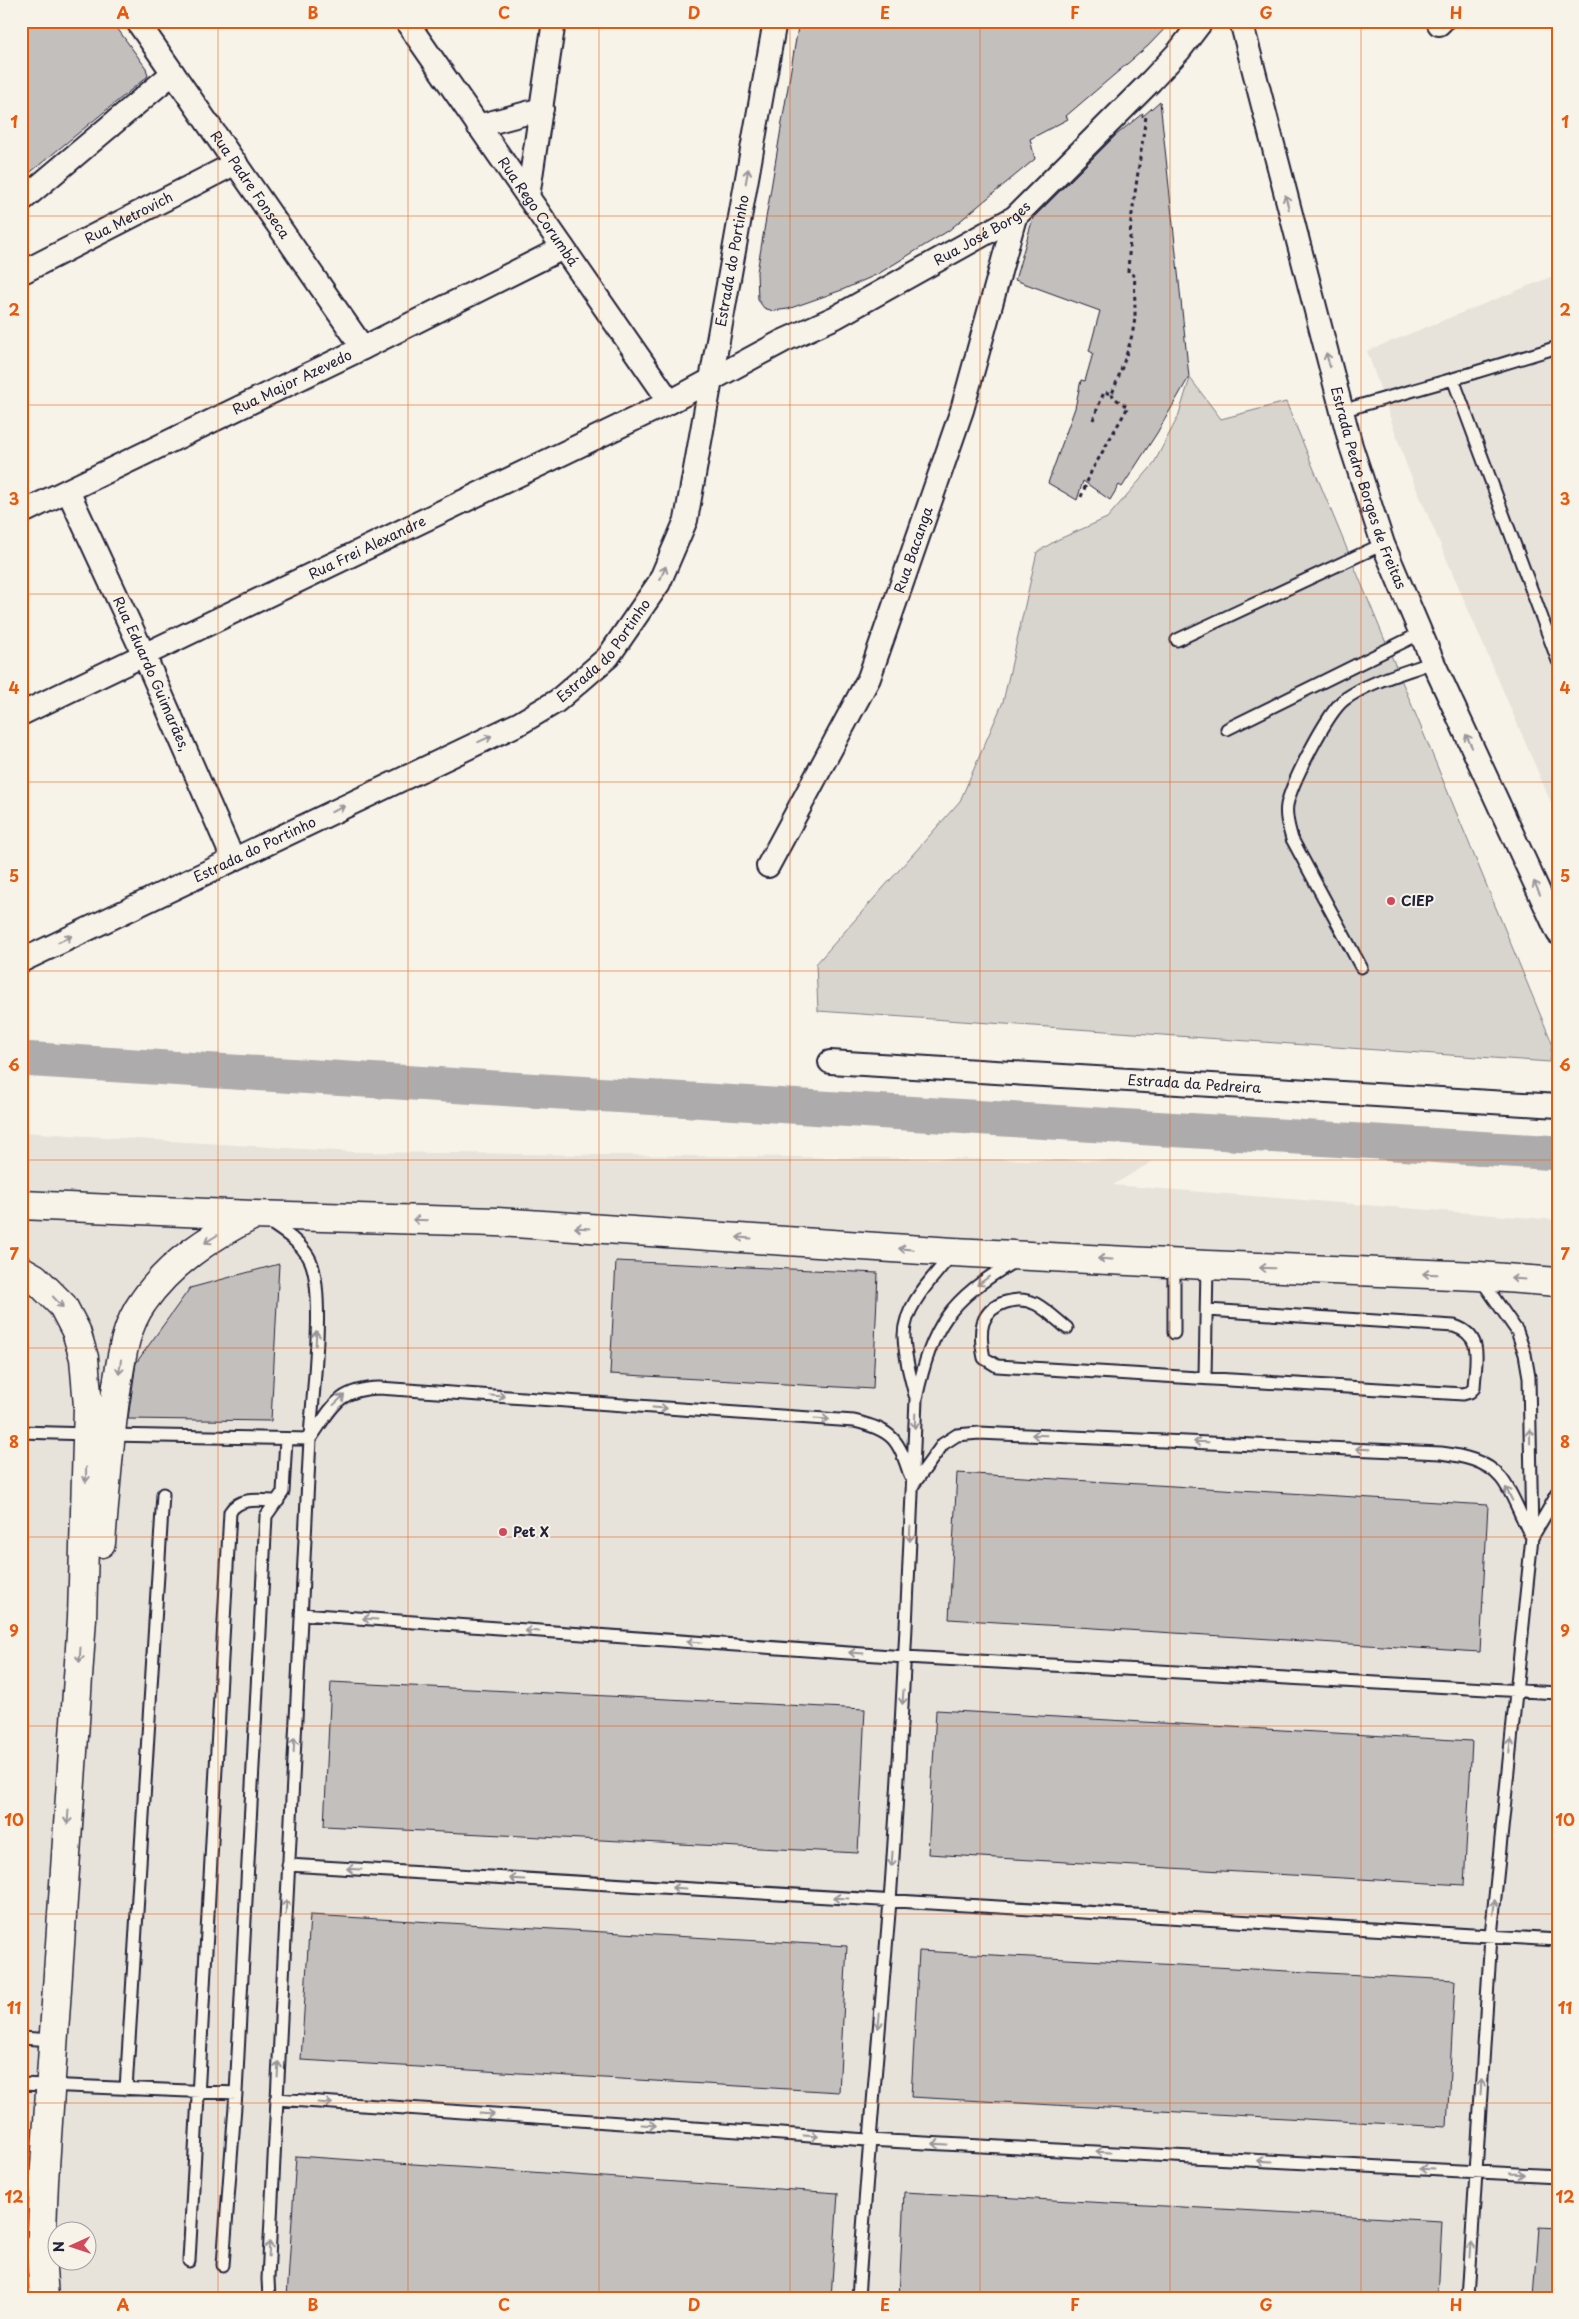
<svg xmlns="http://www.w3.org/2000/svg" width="1579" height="2319" viewBox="0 0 1579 2319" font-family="'Playpen Sans',sans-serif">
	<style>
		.built { fill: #e7e3db; fill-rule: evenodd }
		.green { fill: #d8d5cf; stroke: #7d7c85 }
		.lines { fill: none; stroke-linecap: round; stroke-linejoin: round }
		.river { stroke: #aeabad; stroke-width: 35 }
		.building { fill: #c2bfbd; stroke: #22223b }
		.lane-casing { stroke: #22223b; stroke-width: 15 }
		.street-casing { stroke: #22223b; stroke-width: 26 }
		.secondary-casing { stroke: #22223b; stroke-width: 31 }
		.path { stroke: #22223b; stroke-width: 3; stroke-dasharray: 4 4; stroke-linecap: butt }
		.lane { stroke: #f7f3e8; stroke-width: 11 }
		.street { stroke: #f7f3e8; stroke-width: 22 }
		.secondary { stroke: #f7f3e8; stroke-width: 28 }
		.oneway { stroke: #97959a }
		.grid { fill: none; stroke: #e8590c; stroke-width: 1; stroke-opacity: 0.55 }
		.poi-dot { fill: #d1495b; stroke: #f7f3e8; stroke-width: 2 }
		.labels { text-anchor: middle; stroke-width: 4; stroke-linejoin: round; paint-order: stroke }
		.street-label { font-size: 14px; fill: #22223b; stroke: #f7f3e8 }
		.poi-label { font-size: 14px; font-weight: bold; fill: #22223b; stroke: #f7f3e8; text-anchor: start }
		.neatline { fill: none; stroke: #e8590c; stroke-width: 2 }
		.grid-label { font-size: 16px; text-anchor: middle; font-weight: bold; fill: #e8590c }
	</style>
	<rect width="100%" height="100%" fill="#f7f3e8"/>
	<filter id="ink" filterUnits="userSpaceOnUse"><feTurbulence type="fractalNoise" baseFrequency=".02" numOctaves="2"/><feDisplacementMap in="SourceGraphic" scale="10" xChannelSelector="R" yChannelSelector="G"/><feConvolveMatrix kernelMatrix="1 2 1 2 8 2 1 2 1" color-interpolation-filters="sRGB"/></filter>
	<g filter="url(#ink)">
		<path class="built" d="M1558,274V819L1408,469L1367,351Z
			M21,1132L354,1152L1153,1161L1113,1185L1558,1220V2298H21ZM58,2232H88V2262H58Z"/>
		<path class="green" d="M1190,378L1221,419L1286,402L1552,1043L1550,1062L818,1011L816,964L960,801L1003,702L1037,552L1057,540L1107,518L1153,465L1178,417Z"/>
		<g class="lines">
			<path class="river" d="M21,1059L1558,1153"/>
		</g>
		<path class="building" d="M21,21H112L146,68L148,76L21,180Z
			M799,21H1172L1148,46L1066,116L1068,119L1030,139L1035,159L948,231L878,274L842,290L788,309L773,311L764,308L758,300L757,272Z
			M1160,101L1189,377L1157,433L1122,487L1119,485L1110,500L1083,481L1077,500L1048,483L1075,408L1081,380L1085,381L1093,353L1089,351L1100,311L1015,280L1033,218L1115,136L1143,113L1142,117Z
			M616,1261L878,1273L873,1389L610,1374Z
			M279,1264L271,1421L128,1419L136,1363L190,1288Z
			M957,1473L1488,1505L1480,1652L949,1619Z
			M331,1682L865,1709L858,1853L324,1826Z
			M936,1710L1472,1741L1464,1885L928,1854Z
			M310,1915L847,1946L839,2092L301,2060Z
			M919,1951L1455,1980L1447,2127L911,2097Z
			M296,2156L838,2193L831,2298H287Z
			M904,2192L1442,2221L1438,2298H899Z
			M1539,2227L1558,2228V2298H1534Z"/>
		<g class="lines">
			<defs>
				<path id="lane" d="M1453,379L1558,347
					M1341,411L1453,379L1558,661
					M1177,640L1383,544
					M1227,729L1421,633
					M1361,967L1292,839C1289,828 1285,817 1287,805C1291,784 1328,711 1345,699C1370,681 1404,673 1433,662
					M268,1221C283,1232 298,1240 308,1256C327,1285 312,1399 310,1437
					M1174,1263V1333
					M1067,1328C1057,1320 1047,1310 1036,1304C1018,1295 990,1302 983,1323C980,1333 982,1348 984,1358L997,1366L1463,1394L1470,1392L1474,1388C1475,1362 1485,1336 1454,1326L1207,1310
					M1205,1378L1207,1265
					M915,1395C910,1376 905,1357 904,1337C903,1306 934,1277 952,1254
					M21,1432L88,1434
					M109,1435L310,1439L268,2279L269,2298
					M310,1439C332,1408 337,1389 379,1388L854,1421C892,1430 899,1439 910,1476
					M913,1485L943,1444L957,1435L979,1433L1441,1453C1462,1456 1486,1460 1501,1478C1511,1489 1522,1519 1530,1534
					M1533,1536L1558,1493
					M301,1614L905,1657L1558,1693
					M288,1865L1558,1940
					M21,2038L53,2040
					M21,2084L236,2093
					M126,2089L163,1494
					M276,2099L868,2140L1558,2176
					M189,2261L230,1512C240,1496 261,1501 278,1501
					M223,2265L236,2093L266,1516L283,1492L286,1439
					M858,2298C867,2165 879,2033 890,1901C902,1734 909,1566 916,1399C932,1325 949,1300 1015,1261
					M1468,2298L1491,1936L1532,1537L1529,1377L1525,1354L1517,1331L1480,1278"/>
				<g id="street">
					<path id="s1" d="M137,21L363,348"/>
					<path id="s2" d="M406,21L670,402"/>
					<path id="s3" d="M1241,21L1351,446L1383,544L1433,662L1558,933"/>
					<path d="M1439,24L1442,21"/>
					<path d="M478,126L542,109"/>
					<path d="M528,197L554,21"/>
					<path d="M21,201L173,73"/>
					<path id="s4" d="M21,273L236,163"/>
					<path id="s5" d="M68,491L144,655L233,859"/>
					<path id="s6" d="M21,513L363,348L563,248"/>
					<path id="s7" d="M21,714L670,402L783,341L836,317L1015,217L1151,81L1179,51L1202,21"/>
					<path id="s8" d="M768,866L869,678L962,410L1015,217"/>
					<path id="s9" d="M21,961L520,723L557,701L608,657L659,583L686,520L775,21"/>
					<path id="s10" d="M830,1062L1558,1106"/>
				</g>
				<path id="secondary" d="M21,1205L253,1215L497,1222L953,1252L1207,1265L1478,1276L1558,1282
					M21,1270L35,1278L63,1306L76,1331L84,1358L88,1406L82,1618L44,2181L41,2255L44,2298
					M101,1543C105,1492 109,1442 116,1392C121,1361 124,1328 143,1302C170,1263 210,1237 252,1216"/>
			</defs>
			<use href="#lane" class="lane-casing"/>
			<use href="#street" class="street-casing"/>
			<use href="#secondary" class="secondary-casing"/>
			<path class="path" d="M1093,420L1104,392L1112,394C1120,373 1136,333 1135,311C1135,299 1134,288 1135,276L1128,272L1131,221L1146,116
				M1081,497L1091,472L1128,407L1114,398L1112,394"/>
			<use href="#lane" class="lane"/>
			<use href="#street" class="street"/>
			<use href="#secondary" class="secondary"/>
		</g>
		<defs><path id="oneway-shaft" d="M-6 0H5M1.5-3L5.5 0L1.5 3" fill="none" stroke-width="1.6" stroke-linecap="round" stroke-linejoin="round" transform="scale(1.25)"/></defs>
		<g class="oneway">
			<use href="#oneway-shaft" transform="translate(747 176) rotate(-80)"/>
			<use href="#oneway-shaft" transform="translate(1287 202) rotate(-104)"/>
			<use href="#oneway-shaft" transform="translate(1328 360) rotate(-105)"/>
			<use href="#oneway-shaft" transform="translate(663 573) rotate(-67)"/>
			<use href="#oneway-shaft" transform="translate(485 739) rotate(-25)"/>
			<use href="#oneway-shaft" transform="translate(1469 741) rotate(-115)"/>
			<use href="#oneway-shaft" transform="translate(338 809) rotate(-25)"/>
			<use href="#oneway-shaft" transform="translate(1537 888) rotate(-115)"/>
			<use href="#oneway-shaft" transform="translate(65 939) rotate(-26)"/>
			<use href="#oneway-shaft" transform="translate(420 1220) rotate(-178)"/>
			<use href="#oneway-shaft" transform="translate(582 1228) rotate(-176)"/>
			<use href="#oneway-shaft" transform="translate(744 1238) rotate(-176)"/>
			<use href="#oneway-shaft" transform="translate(211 1239) rotate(148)"/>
			<use href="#oneway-shaft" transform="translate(906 1249) rotate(-176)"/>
			<use href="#oneway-shaft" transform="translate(1105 1259) rotate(-177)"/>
			<use href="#oneway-shaft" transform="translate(1267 1268) rotate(-178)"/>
			<use href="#oneway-shaft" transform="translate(1430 1274) rotate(-178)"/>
			<use href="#oneway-shaft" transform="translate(1518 1279) rotate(-176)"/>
			<use href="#oneway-shaft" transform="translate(983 1281) rotate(144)"/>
			<use href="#oneway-shaft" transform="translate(58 1302) rotate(47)"/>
			<use href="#oneway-shaft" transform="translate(316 1338) rotate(-87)"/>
			<use href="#oneway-shaft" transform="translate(120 1367) rotate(98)"/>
			<use href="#oneway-shaft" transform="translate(498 1396) rotate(4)"/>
			<use href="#oneway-shaft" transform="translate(339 1400) rotate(-43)"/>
			<use href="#oneway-shaft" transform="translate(660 1408) rotate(4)"/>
			<use href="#oneway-shaft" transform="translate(822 1419) rotate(4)"/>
			<use href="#oneway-shaft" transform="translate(915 1421) rotate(92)"/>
			<use href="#oneway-shaft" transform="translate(1039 1435) rotate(-178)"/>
			<use href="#oneway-shaft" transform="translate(1530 1436) rotate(-91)"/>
			<use href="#oneway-shaft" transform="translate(1201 1442) rotate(-178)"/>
			<use href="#oneway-shaft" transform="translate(1363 1449) rotate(-178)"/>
			<use href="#oneway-shaft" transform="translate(86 1475) rotate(91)"/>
			<use href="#oneway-shaft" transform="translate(1509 1494) rotate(-117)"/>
			<use href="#oneway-shaft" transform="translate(910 1534) rotate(92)"/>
			<use href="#oneway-shaft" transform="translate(370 1619) rotate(-176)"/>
			<use href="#oneway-shaft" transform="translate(532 1631) rotate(-176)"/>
			<use href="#oneway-shaft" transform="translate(694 1642) rotate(-176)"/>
			<use href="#oneway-shaft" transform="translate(856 1653) rotate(-176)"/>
			<use href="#oneway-shaft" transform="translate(80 1655) rotate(94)"/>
			<use href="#oneway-shaft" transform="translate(903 1697) rotate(94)"/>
			<use href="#oneway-shaft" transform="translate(294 1745) rotate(-87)"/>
			<use href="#oneway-shaft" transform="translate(1510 1746) rotate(-84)"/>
			<use href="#oneway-shaft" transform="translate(68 1817) rotate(94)"/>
			<use href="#oneway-shaft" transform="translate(892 1859) rotate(94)"/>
			<use href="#oneway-shaft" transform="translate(354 1869) rotate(-177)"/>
			<use href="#oneway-shaft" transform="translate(517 1879) rotate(-177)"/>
			<use href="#oneway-shaft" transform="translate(679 1888) rotate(-177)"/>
			<use href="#oneway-shaft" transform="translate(841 1898) rotate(-177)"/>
			<use href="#oneway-shaft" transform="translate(286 1907) rotate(-87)"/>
			<use href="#oneway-shaft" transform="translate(1494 1907) rotate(-84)"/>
			<use href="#oneway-shaft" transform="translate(879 2021) rotate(95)"/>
			<use href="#oneway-shaft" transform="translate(278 2069) rotate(-87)"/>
			<use href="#oneway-shaft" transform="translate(1481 2087) rotate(-86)"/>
			<use href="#oneway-shaft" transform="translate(325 2103) rotate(4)"/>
			<use href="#oneway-shaft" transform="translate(487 2114) rotate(4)"/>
			<use href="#oneway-shaft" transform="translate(649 2125) rotate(4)"/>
			<use href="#oneway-shaft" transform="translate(811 2136) rotate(4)"/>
			<use href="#oneway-shaft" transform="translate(940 2144) rotate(-177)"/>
			<use href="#oneway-shaft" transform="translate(1103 2152) rotate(-177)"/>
			<use href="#oneway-shaft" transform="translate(1265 2161) rotate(-177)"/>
			<use href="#oneway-shaft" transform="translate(1427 2169) rotate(-177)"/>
			<use href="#oneway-shaft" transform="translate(1517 2174) rotate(3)"/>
			<use href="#oneway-shaft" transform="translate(269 2249) rotate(-87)"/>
			<use href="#oneway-shaft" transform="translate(1471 2249) rotate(-86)"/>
		</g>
	</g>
	<path class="grid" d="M218,21V2298M408,21V2298M599,21V2298M790,21V2298M980,21V2298M1170,21V2298M1361,21V2298M21,216H1558M21,405H1558M21,594H1558M21,782H1558M21,971H1558M21,1160H1558M21,1348H1558M21,1537H1558M21,1726H1558M21,1914H1558M21,2103H1558"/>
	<g class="poi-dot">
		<circle cx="1391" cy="901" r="5"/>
		<circle cx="503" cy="1532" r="5"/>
	</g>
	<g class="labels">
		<g class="street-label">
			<text dy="5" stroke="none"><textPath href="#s1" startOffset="199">Rua Padre Fonseca</textPath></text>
			<text dy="5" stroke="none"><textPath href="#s2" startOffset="232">Rua Rego Corumbá</textPath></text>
			<text dy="5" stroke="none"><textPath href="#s4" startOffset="121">Rua Metrovich</textPath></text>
			<text dy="5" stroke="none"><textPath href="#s7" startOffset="1075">Rua José Borges</textPath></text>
			<text dy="5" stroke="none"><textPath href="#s9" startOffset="1085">Estrada do Portinho</textPath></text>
			<text dy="5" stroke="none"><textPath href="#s6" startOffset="301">Rua Major Azevedo</textPath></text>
			<text dy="5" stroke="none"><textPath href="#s3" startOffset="484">Estrada Pedro Borges de Freitas</textPath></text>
			<text dy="5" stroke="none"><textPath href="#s7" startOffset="384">Rua Frei Alexandre</textPath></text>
			<text dy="5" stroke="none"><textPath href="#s8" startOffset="349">Rua Bacanga</textPath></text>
			<text dy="5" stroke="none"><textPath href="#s9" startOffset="665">Estrada do Portinho</textPath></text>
			<text dy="5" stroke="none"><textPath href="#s5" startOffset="201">Rua Eduardo Guimarães,</textPath></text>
			<text dy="5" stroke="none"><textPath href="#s9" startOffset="259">Estrada do Portinho</textPath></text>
			<text dy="5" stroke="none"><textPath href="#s10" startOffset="365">Estrada da Pedreira</textPath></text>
		</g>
		<g class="poi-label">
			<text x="1401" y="906">CIEP</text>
			<text x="513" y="1537">Pet X</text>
		</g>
	</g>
	<rect width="1579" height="2319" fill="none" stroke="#f7f3e8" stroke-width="55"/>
	<g transform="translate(72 2246) rotate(267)"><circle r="24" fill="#f7f3e8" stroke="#a29fa3"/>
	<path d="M0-4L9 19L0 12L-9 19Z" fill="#d1495b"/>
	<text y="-8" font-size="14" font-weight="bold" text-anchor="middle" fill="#22223b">N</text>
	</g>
	<rect x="28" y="28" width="1524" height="2264" class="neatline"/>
	<g class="grid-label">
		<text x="123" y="19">A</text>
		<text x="313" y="19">B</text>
		<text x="504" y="19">C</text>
		<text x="694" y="19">D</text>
		<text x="885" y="19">E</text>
		<text x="1075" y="19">F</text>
		<text x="1266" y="19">G</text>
		<text x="1456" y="19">H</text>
		<text x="14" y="128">1</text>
		<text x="1565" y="128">1</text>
		<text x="14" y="316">2</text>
		<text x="1565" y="316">2</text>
		<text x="14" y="505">3</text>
		<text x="1565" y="505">3</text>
		<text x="14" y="694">4</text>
		<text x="1565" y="694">4</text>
		<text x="14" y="882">5</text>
		<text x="1565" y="882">5</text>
		<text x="14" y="1071">6</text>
		<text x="1565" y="1071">6</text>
		<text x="14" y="1260">7</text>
		<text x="1565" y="1260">7</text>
		<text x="14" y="1448">8</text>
		<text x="1565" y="1448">8</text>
		<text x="14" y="1637">9</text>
		<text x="1565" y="1637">9</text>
		<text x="14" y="1826">10</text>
		<text x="1565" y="1826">10</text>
		<text x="14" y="2014">11</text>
		<text x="1565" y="2014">11</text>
		<text x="14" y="2203">12</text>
		<text x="1565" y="2203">12</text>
		<text x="123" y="2311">A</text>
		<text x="313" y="2311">B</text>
		<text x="504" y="2311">C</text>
		<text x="694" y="2311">D</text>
		<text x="885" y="2311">E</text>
		<text x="1075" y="2311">F</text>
		<text x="1266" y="2311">G</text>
		<text x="1456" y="2311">H</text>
	</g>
</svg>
